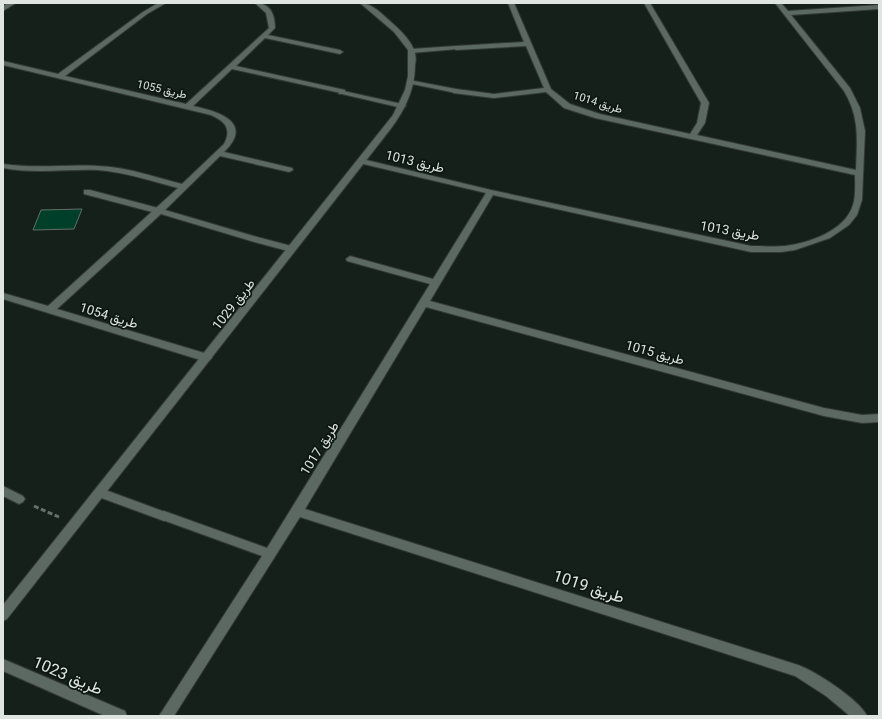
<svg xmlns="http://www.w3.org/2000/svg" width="882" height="719" viewBox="0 0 882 719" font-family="Roboto,Vazirmatn,sans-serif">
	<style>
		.building { fill: #00402a; stroke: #626e67 }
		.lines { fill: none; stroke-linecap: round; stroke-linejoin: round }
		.service-casing { stroke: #333a36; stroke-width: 2 }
		.pedestrian-casing { stroke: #333a36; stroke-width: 2 }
		.minor-casing { stroke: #333a36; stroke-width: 2 }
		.tertiary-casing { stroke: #333a36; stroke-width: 2 }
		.path { stroke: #666f6a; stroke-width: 3; stroke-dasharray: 5 2.5; stroke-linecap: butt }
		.service { fill: #5c6862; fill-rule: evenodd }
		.pedestrian { fill: #5c6862; fill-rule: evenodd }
		.minor { fill: #5c6862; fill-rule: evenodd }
		.tertiary { fill: #5c6862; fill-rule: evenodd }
		.labels { text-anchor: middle; stroke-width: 3.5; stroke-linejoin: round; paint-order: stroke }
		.far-street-label { font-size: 11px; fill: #dfe6e2; stroke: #0d1712 }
		.street-label { font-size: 13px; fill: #dfe6e2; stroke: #0d1712 }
		.near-street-label { font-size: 16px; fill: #dfe6e2; stroke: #0d1712 }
	</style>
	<rect width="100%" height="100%" fill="#16201b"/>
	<path class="building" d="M82,209L74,229L33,230L41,210Z"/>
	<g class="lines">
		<defs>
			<path id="service" d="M84,190H90L162,209L163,211L162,213H156L84,194Z"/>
			<path id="pedestrian" d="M456,46L459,48L458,49L411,53L408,51L411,49Z
				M409,80L456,89L460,91L456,93L412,84L408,82Z
				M339,90L402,104L406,106L402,108L342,94H339Z
				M261,238L295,247L296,249L292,252L258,243L257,241L258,239Z
				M100,488L168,513L170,516L168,519L164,521L96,496L94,493L96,490Z"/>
			<path id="minor" d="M8,3H16L3,11V6Z
				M158,3H166L147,14L65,76L186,104L269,28L266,13L255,3C270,3 275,14 275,28L268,35L340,50L343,52L340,54L265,38L236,66L345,90V94L232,69L193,106C217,111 255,122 224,152L292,168L293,170L289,172L220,156L165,210L264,239L265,241L264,243H258L161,214L57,309L211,355L212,358L207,362L3,299V293L48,306L178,188C151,181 125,172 97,170C66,169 35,174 3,168V164C35,169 66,164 98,166C127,167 154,177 182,184L224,144C232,129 225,121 211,115L3,65V61L58,74L143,12Z
				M508,3H514L551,89L570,104L600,114L690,134L697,123L701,103L644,3H650L709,103L705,123L697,135L856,170C857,139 860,118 844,91L775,3H781L788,11L879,5V9L791,15L850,88L860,108L865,131L862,200L857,215L849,225L830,238L795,250L781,252H751L493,195L430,301L824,408L862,415L879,414V422L862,423L824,416L426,307L305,509L798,665C815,671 860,700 867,716H850L826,696L795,676L300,517L174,716H159L262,556L160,519L158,516L160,513L164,511L267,548L430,284L347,261L346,259L350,256L433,279L486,193L359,163V159H362L491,190L751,246C762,246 774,247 785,246C809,243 845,231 853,205C856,196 855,184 855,175L595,118L564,108L546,92L494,98L453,93V89H456L494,94L544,88L526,46L456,50L453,48L456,46L524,42Z
				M3,486L23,496L25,499L23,502L19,504L3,496Z
				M3,659L125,711L127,716H105L3,671Z"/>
			<path id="tertiary" d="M360,3C372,3 382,14 391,22C399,29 410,39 414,50C416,55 416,61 415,65C415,95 400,118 382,140L7,619L3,621V605L393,115L405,90L408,76V50L394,32Z"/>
		</defs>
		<use href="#service" class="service-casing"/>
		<use href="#pedestrian" class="pedestrian-casing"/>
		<use href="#minor" class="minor-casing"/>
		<use href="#tertiary" class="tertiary-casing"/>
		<path class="path" d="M34,506L59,517"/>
		<use href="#service" class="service"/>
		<use href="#pedestrian" class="pedestrian"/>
		<use href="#minor" class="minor"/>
		<use href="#tertiary" class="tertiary"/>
	</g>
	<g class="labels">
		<g class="far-street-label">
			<text transform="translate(162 89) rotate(13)" y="4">طريق 1055</text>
			<text transform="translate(598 102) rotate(17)" y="4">طريق 1014</text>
		</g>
		<g class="street-label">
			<text transform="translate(415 161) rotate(13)" y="5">طريق 1013</text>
			<text transform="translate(730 230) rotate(10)" y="5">طريق 1013</text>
			<text transform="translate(233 304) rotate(-52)" y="5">طريق 1029</text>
			<text transform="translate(109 315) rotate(17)" y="5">طريق 1054</text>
			<text transform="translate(655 352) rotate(15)" y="5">طريق 1015</text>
			<text transform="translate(319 448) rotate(-58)" y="5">طريق 1017</text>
		</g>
		<g class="near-street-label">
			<text transform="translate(589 586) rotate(18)" y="6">طريق 1019</text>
			<text transform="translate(68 675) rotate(23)" y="6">طريق 1023</text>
		</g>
	</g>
	<rect width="882" height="719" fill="none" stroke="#dfe6e2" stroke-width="8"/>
</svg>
